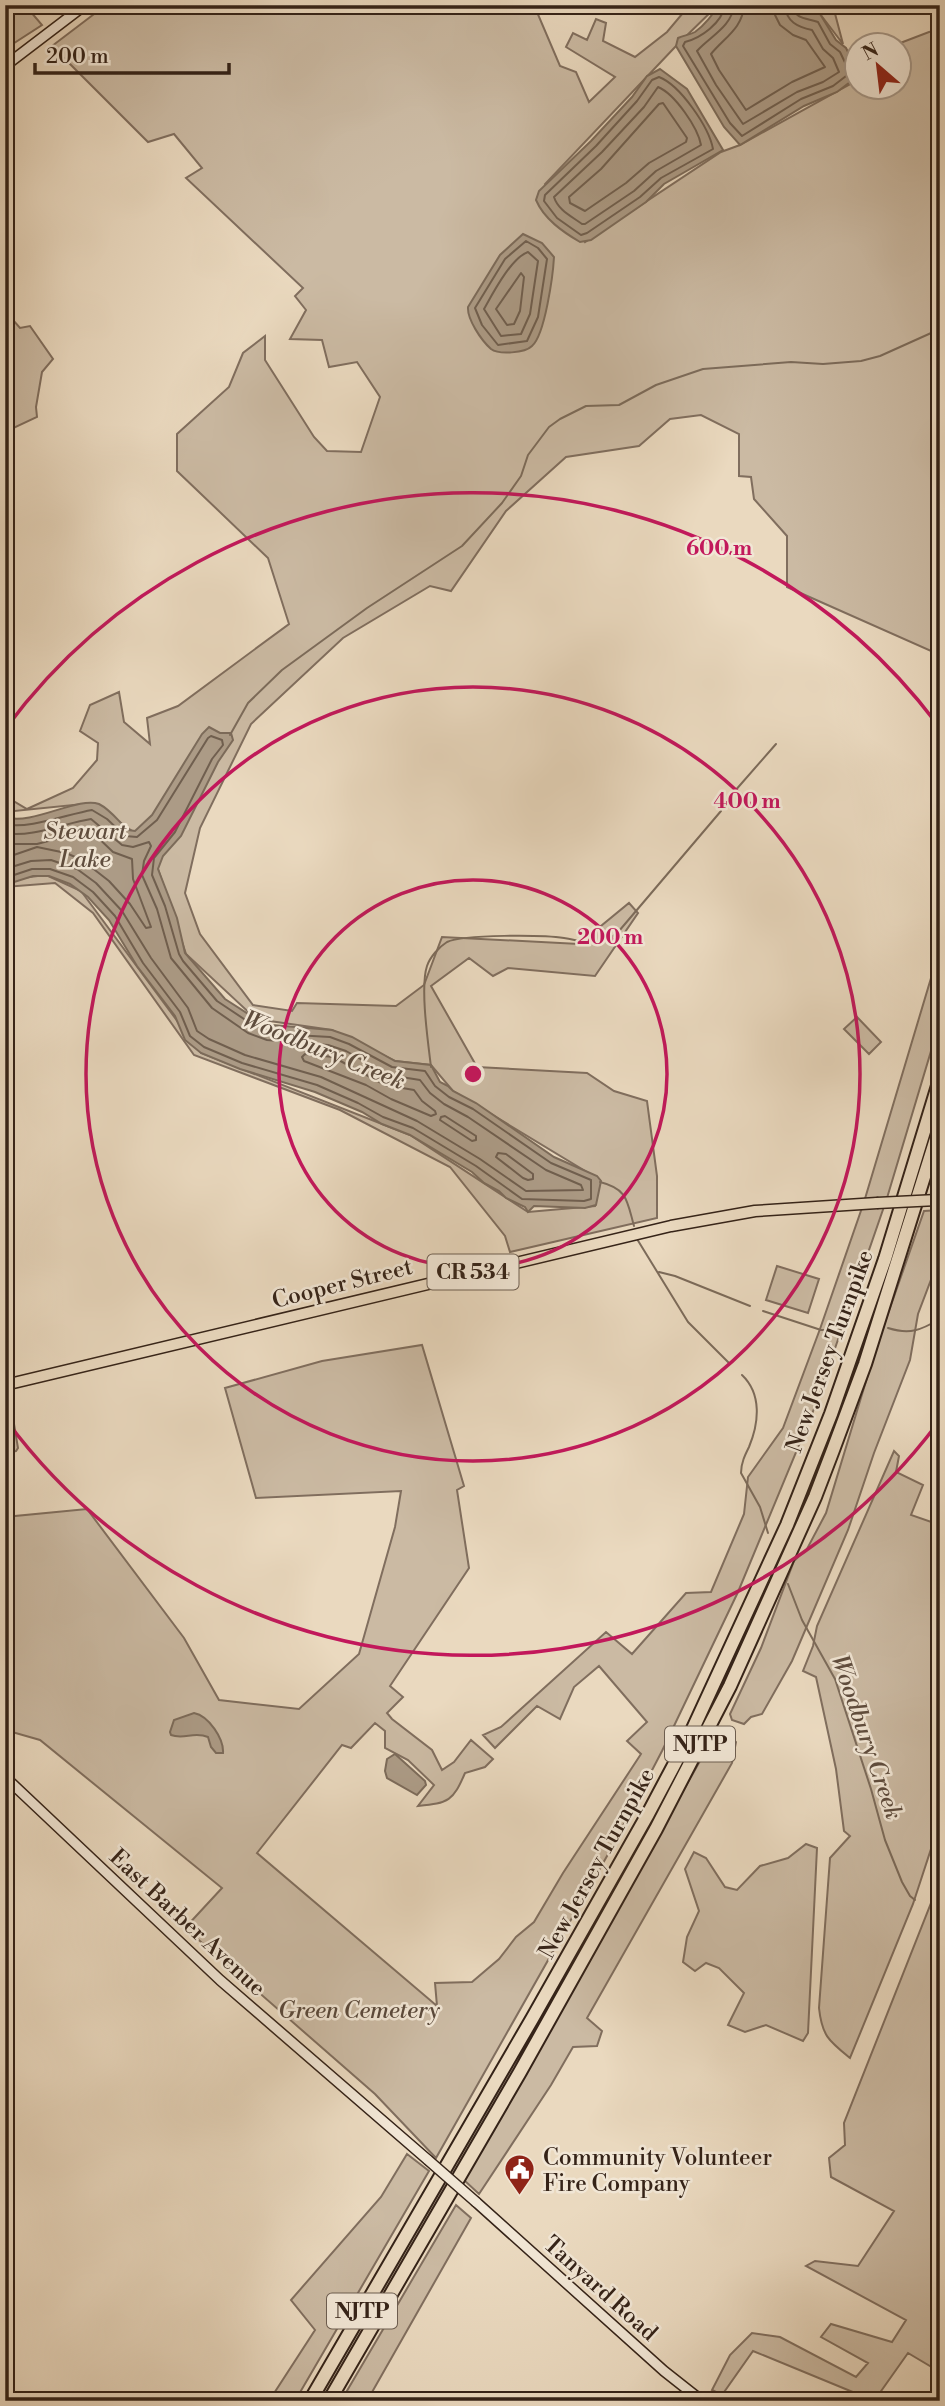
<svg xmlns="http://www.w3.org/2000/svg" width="945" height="2406" viewBox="0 0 945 2406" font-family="'Libre Bodoni',serif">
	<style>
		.green { fill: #cbbaa3; stroke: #806e5e; stroke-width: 2 }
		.water { fill: #ac9b86; stroke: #7c6b5a; stroke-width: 2 }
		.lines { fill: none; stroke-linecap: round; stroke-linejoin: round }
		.shore { stroke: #705f4f; stroke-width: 2 }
		.stream { stroke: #7c6b5a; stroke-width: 2 }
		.secondary-casing { stroke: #352318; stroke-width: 12 }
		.primary-casing { stroke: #352318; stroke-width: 13 }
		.highway-casing { stroke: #352318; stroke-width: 16 }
		.secondary { stroke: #f1e6d5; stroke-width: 9 }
		.primary { stroke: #ead9bf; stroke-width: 10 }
		.highway { stroke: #ead9bf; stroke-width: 12 }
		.secondary-bridge-casing { stroke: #352318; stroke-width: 12; stroke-linecap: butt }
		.primary-bridge-casing { stroke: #352318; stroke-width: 13; stroke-linecap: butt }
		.secondary-bridge { stroke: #f1e6d5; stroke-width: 9 }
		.primary-bridge { stroke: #ead9bf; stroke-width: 10 }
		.ring { fill: none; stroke: #c2185b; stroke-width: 3.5 }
		.labels { text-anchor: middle; stroke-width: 5; stroke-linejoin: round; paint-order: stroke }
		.shield { fill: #f1e6d5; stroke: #6d5e51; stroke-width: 2 }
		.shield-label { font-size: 21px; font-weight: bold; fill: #352318 }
		.street-label { font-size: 23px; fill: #352318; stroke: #f1e6d5 }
		.park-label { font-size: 23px; font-style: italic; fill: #5a493b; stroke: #f1e6d5 }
		.poi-label { font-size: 23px; fill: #352318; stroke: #f1e6d5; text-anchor: start }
		.water-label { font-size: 24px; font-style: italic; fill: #5f4d3e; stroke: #f1e6d5 }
		.centre { fill: #c2185b; stroke: #f1e6d5; stroke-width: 3.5 }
		.ring-label { font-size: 21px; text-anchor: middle; font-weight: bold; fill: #c2185b; stroke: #f1e6d5; stroke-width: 5; stroke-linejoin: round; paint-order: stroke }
	</style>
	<rect width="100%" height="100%" fill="#ead9bf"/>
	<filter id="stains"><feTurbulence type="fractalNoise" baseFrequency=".00286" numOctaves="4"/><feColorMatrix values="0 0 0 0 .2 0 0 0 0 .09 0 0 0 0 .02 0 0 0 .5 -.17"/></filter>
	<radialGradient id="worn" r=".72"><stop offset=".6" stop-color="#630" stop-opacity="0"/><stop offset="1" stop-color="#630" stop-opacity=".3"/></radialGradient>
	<path class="green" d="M5,5H25L42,25L5,49Z
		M106,5H534L560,66L576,72L589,102L615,77L566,47L573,33L587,40L596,19L606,23L603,41L635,57L667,32L688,7L681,5H718L676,46L545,184L585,242L721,152L740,145L852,83L855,67H857L858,88H900V46L895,45L929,32L940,30V655L787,587V536L754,499L751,477L739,476V434L701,415L670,419L639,446L566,457L506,511L451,591L430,586L343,638L251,724L200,828L185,893L200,934L253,1005L292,1011L297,1003L396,1006L424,985L442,937L579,944L629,903L638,913L595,976L508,968L493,976L469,958L431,986L477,1067L587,1073L614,1091L647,1101L657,1176V1218L510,1252L505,1236L450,1167L340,1110L194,1055L93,913L55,883L5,887V880L46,875L81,891L201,1053L410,1135L528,1212L595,1206L600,1180L453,1091L431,1065L395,1061L332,1030L256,1019L186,954L158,869L132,831L93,803L5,812V796L27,809L73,788L97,760L98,743L80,731L90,705L119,692L124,722L150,744L147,718L178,706L289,624L268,558L177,471V434L229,387L243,353L265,336V360L314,437L327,451L361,452L380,397L357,362L329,367L322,340L290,339L306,310L295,296L303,288L186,178L202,168L174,134L148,142L52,46Z
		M804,5L833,6L843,44L820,14Z
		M5,311L20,328L30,326L53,359L42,372L36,407L37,417L5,432Z
		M940,948V1021L887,1198L814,1409L738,1592L662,1751L611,1849L436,2158L375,2094L185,1928L222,1888L40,1740L5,1730V1517L87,1509L184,1638L219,1700L299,1709L359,1654L395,1527L401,1491L256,1498L225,1388L322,1361L422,1345L464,1486L457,1490L469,1568L390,1686L403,1697L387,1713L392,1719L432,1750L442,1770L454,1762L471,1740L493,1759L485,1767L465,1773C453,1801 449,1803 418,1806L434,1785L408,1760L385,1748V1731L375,1723L351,1748L342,1745L257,1853L437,2006L435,1983L472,1982L499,1959L516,1937L534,1922L563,1873L641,1754L627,1741L647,1722L599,1666L574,1687L560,1719L537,1706L495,1748L483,1735L501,1727L606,1632L632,1654L686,1593L711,1592L744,1514L748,1477L783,1428L820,1329L864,1202Z
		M857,1017L881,1042L869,1054L844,1029Z
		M940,1210V1256L918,1314L910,1360L874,1453L848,1530L792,1661L762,1714L751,1717L744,1724L732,1720L730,1714L761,1648L794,1561L807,1549L826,1513L877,1345L924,1211Z
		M777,1266L819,1279L808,1313L766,1300Z
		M5,1387L8,1388L18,1448L16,1451L5,1453Z
		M894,1451L899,1456L896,1472L923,1485L911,1515L940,1525V1831L932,1846L913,1904L850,2058C829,2041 822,2036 819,2008L830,1858L850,1836L844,1831L836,1769L816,1677L803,1671L813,1646L817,1626Z
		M725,1731L736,1742L732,1763L587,2018L602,2031L597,2046L573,2047L551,2085L479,2194L464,2180L700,1761L718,1732Z
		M806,1844L817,1848L808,2033L803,2041L766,2025L745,2032L728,2025L744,1993L719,1968L706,1963L695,1971L683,1962L687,1937L699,1911L685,1869L694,1852L706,1858L725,1887L737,1890L760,1866L788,1858Z
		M935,1893L940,1896V2372L908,2353L874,2401H860V2395L753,2351L722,2395L712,2390L730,2355L752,2333L780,2337L856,2377L868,2363L821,2337L831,2324L892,2342L906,2320L806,2266L815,2261L858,2266L894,2211L831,2177L829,2158L845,2145L844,2123Z
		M407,2154L429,2171L295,2401H269L315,2330L291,2300L381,2197Z
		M456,2205L471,2218L367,2401H341Z"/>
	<path class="water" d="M719,5H798L806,12L820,14L836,40L846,48L857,70L854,79L837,92L804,106L740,145L724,127L676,46L678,38C684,35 690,35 695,32C705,25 712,15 719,5Z
		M660,69L687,89L723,150L664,184L646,202L591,240L580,242C563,232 544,219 536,200L539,191L591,141L632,97L647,76Z
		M523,234L542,243L554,257C553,275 545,335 532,346C525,353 499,355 491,349C481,340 467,319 468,307L500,255Z
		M209,727L220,733H231L233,740L218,762L181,836L163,856L158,869L177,918L185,953L225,999L256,1019L272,1025L332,1030L352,1037L395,1061L431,1065L440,1082L448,1086L453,1091L476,1103L554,1157L597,1176L601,1181L596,1205L585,1208L534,1206L528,1212L525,1207L506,1198L499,1191L484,1183L472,1172L410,1135L382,1124L362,1112L315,1092L240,1069L201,1053L185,1040L175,1016L137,966L109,920L88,897L70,884L49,876H33L5,885V817C32,826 78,796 99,804C111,810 119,822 128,830L135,831L152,815L202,734Z
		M194,1713C209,1716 224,1739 223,1753H216L211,1747L208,1737C194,1731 184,1740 171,1735L170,1732L174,1720Z
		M395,1754L425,1781L426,1785L417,1795L387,1778L385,1771L387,1759Z"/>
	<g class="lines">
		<path class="shore" d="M725,5C722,23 701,38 685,42L683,46L730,123L742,136L801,99L833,86L850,73L840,52L830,44L818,22C808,18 794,20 793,5
			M734,5C732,27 709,37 697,51L716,85L743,124L797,92L823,82L839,72L833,58L823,49L812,30C798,27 786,22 785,5
			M744,5C743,28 724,38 711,54L719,70L746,110L792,82L825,67L806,40L793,35L780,25L775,15L774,5
			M659,77C680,85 709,127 713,149L661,178L640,197L587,233L581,235L557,218L544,201L545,195L596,146L637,101L652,80Z
			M658,87C675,94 698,128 701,145L656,171L634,191L585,224H582C571,216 558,210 554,197L602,152L644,107Z
			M663,103L687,138L686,142L649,163L626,183L585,211L570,203L569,197L601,169L659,104Z
			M526,241L538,248L547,259L538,317L527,341L498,345L482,325L475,308L505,259Z
			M528,252L538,261L530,314L521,334L501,336L484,309C493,293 511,258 528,252Z
			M521,273L524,277L520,311L514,324L507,325L496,309Z
			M5,824C27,830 68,814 92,810L107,819L125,836L137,837L157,820L208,738L211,736L222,740L223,745L212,759L175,832L154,858L152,875L165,906L179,954L183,961L217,1001L253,1025L277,1034L330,1037L349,1044L392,1067L425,1071L435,1086L449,1097L473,1109L551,1163L591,1180V1199L584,1201L522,1199L476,1166L413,1128L383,1117L358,1103L317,1085L242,1063L204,1047L190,1036L180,1012L143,963L115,916L93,892L73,877L50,869H32L5,878
			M5,833C31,838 65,823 91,819L122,845L133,847L149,842L151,846L144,861L142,875L157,909L171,958L212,1008L248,1033L267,1040L328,1045L346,1051L389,1075L420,1080L430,1093L444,1104L468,1117L546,1170L581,1185L583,1190L526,1191L480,1159L417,1121L321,1077L245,1055L209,1039L197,1031L188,1008L151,958L122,911L96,883L77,869L51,860L31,861L5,869
			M5,844H37L90,830L113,852L132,859L133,879L151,927L146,928L130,904L109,881L82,860L66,853L37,847L5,858
			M305,1054L333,1057L385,1085L414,1090L422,1101L435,1111L436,1114L431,1116L391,1099L366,1085L304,1061L302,1057Z
			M445,1116L476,1136V1140L472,1141L440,1120L441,1117Z
			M498,1153L506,1154L533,1174V1179L528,1180L523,1178L496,1157Z"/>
		<path class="stream" d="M230,735L248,703L282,670L367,608L462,546L502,503L521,476L528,455L549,427L560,419L586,406L619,405L656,385L703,369L791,362L823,364L861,361L880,356L940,329
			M734,792L776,744
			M431,1067C428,1042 420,987 427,966C430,957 439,947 447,942C463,934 545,935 564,938C587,942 600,949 619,931L721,811
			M600,1182C628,1189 627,1201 634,1226
			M637,1239L688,1322L730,1364
			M659,1272L675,1276L750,1306
			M763,1311L821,1330H842
			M888,1328C910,1335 921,1330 940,1319
			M742,1375C762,1394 759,1423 749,1447C745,1455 741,1463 741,1473L760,1507L768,1533
			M788,1584L802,1620L835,1679L871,1789L885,1840L902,1882L910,1896L915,1900
			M932,1906L940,1908"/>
		<defs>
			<path id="secondary" d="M5,66L85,5
				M5,1777L220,1980L428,2160
				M476,2202L664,2371L702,2401"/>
			<path id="primary" d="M5,1385L671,1226L755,1211L877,1203"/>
			<path id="highway" d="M310,2401L532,2019L648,1814L691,1733L787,1525L831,1414L885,1259L940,1079
				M329,2401L520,2072L656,1829L730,1686L815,1497L833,1450L865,1364L940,1126"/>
		</defs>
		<use href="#secondary" class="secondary-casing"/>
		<use href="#primary" class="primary-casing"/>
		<use href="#highway" class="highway-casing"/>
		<use href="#secondary" class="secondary"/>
		<use href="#primary" class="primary"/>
		<use href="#highway" class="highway"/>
		<defs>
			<path id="secondary-bridge" d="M428,2160L476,2202"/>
			<path id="primary-bridge" d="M877,1203L937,1200"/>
		</defs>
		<use href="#secondary-bridge" class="secondary-bridge-casing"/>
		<use href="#primary-bridge" class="primary-bridge-casing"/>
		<use href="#secondary-bridge" class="secondary-bridge"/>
		<use href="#primary-bridge" class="primary-bridge"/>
	</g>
	<g class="ring">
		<circle cx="473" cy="1074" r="194"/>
		<circle cx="473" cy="1074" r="387"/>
		<path d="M937 1424A581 581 0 0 1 6 1420M6 728A581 581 0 0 1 937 724"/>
	</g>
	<defs>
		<symbol id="civic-pin" viewBox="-11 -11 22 30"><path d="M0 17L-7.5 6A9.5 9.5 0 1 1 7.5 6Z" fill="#8f2418" stroke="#f1e6d5"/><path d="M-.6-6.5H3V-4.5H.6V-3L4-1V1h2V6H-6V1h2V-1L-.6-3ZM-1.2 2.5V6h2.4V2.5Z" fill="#fff"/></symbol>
	</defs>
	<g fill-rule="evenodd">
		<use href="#civic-pin" x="502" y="2152" width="35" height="47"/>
	</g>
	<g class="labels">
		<g class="shield">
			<rect x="427.5" y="1254.5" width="91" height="35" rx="5"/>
			<rect x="665" y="1726.5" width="70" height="35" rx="5"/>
			<rect x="327" y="2293.5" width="70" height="35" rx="5"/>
		</g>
		<g class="shield-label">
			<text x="473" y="1279">CR 534</text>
			<text x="700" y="1751">NJTP</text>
			<text x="362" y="2318">NJTP</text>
		</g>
		<g class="street-label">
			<text transform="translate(342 1283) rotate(-14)" y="8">Cooper Street</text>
			<text transform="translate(829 1351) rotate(-70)" y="8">New Jersey Turnpike</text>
			<text transform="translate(596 1863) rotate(-61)" y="8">New Jersey Turnpike</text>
			<text transform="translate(188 1922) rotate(43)" y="8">East Barber Avenue</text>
			<text transform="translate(601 2288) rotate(42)" y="8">Tanyard Road</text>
		</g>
		<g class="park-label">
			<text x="359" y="2018">Green Cemetery</text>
		</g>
		<g class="poi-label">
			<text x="543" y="2165">Community Volunteer<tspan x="543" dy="26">Fire Company</tspan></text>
		</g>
		<g class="water-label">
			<text x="85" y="839">Stewart<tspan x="85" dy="28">Lake</tspan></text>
			<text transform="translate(324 1050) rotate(22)" y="8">Woodbury Creek</text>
			<text transform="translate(867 1737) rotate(71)" y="8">Woodbury Creek</text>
		</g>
	</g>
	<circle cx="473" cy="1074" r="10" class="centre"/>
	<g class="ring-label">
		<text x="719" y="555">600 m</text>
		<text x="747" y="808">400 m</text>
		<text x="610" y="944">200 m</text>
	</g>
	<rect width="945" height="2406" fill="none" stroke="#ead9bf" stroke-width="28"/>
	<rect x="7" y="7" width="931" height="2392" fill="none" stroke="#352318" stroke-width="3.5"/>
	<rect x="14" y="14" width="917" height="2378" fill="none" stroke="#352318" stroke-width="2"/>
	<g transform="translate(878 66) rotate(332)"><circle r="33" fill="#f1e6d5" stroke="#a69889" stroke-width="2"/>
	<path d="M0-5L12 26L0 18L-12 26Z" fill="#8f2418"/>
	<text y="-10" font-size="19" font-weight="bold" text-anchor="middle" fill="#352318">N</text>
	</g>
	<path d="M35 63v10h194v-10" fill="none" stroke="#352318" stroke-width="3.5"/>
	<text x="46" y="63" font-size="21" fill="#352318" stroke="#f1e6d5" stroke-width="5" paint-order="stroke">200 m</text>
	<rect width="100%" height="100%" filter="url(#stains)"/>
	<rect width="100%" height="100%" fill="url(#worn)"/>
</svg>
